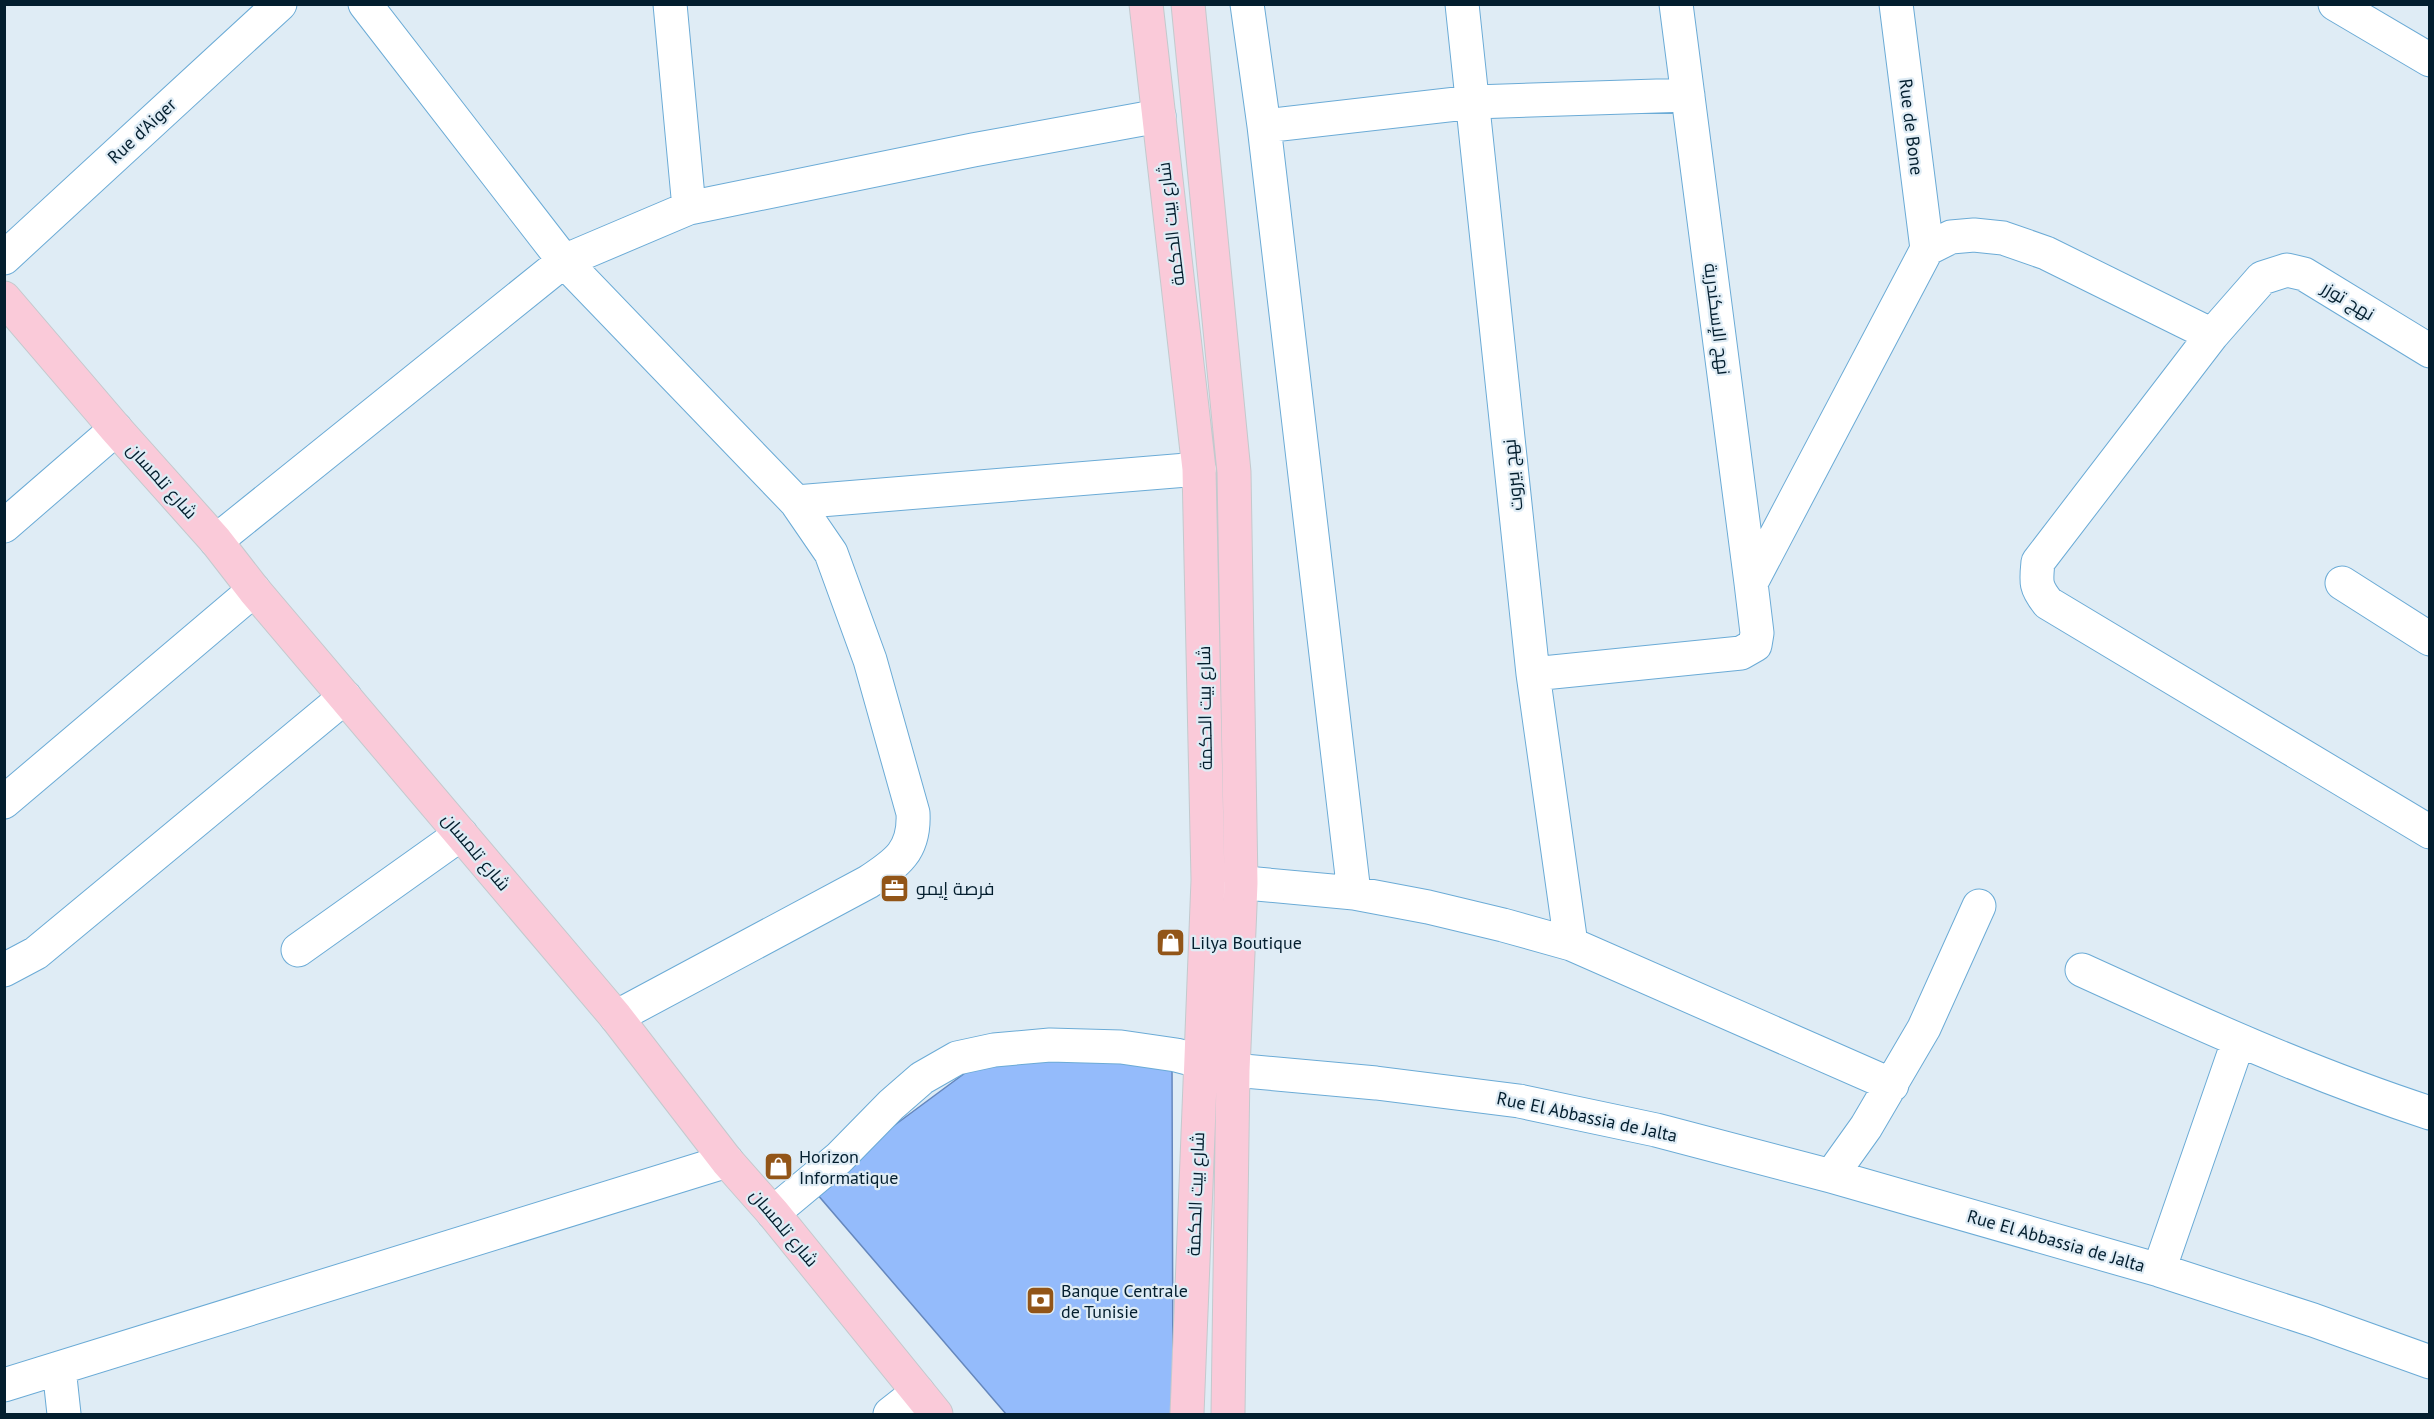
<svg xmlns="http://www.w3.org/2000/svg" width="2434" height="1419" viewBox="0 0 2434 1419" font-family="'PT Sans',Cairo,sans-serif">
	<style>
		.building { fill: #94bbfb; stroke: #6587bd; stroke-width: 1.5 }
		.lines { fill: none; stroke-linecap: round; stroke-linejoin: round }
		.minor-casing { stroke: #6babd6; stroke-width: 35 }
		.major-casing { stroke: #c3c9cd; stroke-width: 35 }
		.minor { stroke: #fff; stroke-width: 33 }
		.major { stroke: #facad9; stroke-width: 33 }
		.labels { text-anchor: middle; stroke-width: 4.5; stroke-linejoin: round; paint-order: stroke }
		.street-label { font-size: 18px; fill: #031e2e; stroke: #dfecf5 }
		.poi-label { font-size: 18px; fill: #031e2e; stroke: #dfecf5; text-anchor: start }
	</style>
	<rect width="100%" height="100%" fill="#dfecf5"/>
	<path class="building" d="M984,1059H1172L1173,1414H1006L811,1187Z"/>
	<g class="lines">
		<defs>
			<path id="minor" d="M365,4L564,261L796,502L831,553L870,660L913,813C915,851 897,863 868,882L616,1017
				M670,4L689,208
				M1247,4L1264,126L1354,893
				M1462,4L1533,674L1571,944
				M1896,4L1927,249
				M2335,4L2430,60
				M1264,126L1474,102L1688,95
				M4,258L280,4
				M2430,351L2304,274L2287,270L2262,278L2212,335L2038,562C2036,582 2035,587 2048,603L2430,832
				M796,502L1199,469
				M4,526L116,429
				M216,541L564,261L689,208L973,150L1159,116
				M1751,583L1927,249L1951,237L1974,235L2003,238L2046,253L2212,335
				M2342,583L2430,639
				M1533,674L1741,653L1755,645L1757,633L1751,583L1676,4
				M4,802L254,590
				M1213,880L1354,893L1428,907L1503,925L1571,944L1892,1085
				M298,950L461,834
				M4,970L36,953L345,697
				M2082,970C2196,1022 2310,1074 2430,1113
				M1831,1176L1866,1127L1924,1028L1979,906
				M773,1213L839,1158L891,1105L922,1078L957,1058L994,1050L1050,1045L1121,1047L1176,1055L1233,1070L1376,1083L1519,1101L1656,1130L1831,1176L2159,1270L2313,1320L2430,1362
				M2159,1270L2238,1042
				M59,1368L64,1414
				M4,1385L727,1161
				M890,1414L918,1392"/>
			<path id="major" d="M1146,4L1199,469L1208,880L1187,1414
				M1188,4L1234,472L1241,883L1233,1070L1228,1414
				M4,298L116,429L216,541L254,590L616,1017L727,1161L773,1213L936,1414"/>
		</defs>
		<use href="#minor" class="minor-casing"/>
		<use href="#major" class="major-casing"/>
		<use href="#minor" class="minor"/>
		<use href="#major" class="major"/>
	</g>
	<defs>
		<symbol id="office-square" viewBox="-11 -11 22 22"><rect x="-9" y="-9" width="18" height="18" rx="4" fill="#925518" stroke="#dfecf5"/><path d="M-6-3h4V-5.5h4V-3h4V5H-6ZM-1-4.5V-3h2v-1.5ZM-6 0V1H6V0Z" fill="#fff"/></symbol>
		<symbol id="shop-square" viewBox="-11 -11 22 22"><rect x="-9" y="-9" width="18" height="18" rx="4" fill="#925518" stroke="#dfecf5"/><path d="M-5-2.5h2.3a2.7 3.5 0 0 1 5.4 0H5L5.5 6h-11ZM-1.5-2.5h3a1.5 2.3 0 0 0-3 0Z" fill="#fff"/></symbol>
		<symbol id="bank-square" viewBox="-11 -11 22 22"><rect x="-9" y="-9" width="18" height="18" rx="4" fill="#925518" stroke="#dfecf5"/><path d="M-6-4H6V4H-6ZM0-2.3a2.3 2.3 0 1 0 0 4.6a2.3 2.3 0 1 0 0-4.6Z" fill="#fff"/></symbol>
	</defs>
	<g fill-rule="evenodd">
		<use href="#office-square" x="878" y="872" width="33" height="33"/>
		<use href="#shop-square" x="1154" y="926" width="33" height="33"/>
		<use href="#shop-square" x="762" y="1150" width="33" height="33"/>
		<use href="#bank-square" x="1024" y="1284" width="33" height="33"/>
	</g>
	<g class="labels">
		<g class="street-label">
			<text transform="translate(1911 127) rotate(83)" y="6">Rue de Bone</text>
			<text transform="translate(142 131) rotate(-43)" y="6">Rue d'Aiger</text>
			<text transform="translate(1171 224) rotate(-97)" y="6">شارع بيت الحكمة</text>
			<text transform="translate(2348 301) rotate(31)" y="6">نهج توزر</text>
			<text transform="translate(1717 319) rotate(83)" y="6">نهج الإسكندرية</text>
			<text transform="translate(1513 475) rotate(-96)" y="6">نهج بيروت</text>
			<text transform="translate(162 481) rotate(48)" y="6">شارع تلمسان</text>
			<text transform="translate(1205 708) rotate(-91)" y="6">شارع بيت الحكمة</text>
			<text transform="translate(476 852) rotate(50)" y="6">شارع تلمسان</text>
			<text transform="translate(1587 1117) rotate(12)" y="6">Rue El Abbassia de Jalta</text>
			<text transform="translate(1196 1194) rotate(-88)" y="6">شارع بيت الحكمة</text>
			<text transform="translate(784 1228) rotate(50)" y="6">شارع تلمسان</text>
			<text transform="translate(2056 1241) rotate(16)" y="6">Rue El Abbassia de Jalta</text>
		</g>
		<g class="poi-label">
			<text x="916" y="895">فرصة إيمو</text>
			<text x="1191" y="949">Lilya Boutique</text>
			<text x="799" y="1163">Horizon<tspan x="799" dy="21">Informatique</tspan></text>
			<text x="1061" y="1297">Banque Centrale<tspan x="1061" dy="21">de Tunisie</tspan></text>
		</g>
	</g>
	<rect width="2434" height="1419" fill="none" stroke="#031e2e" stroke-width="12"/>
</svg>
